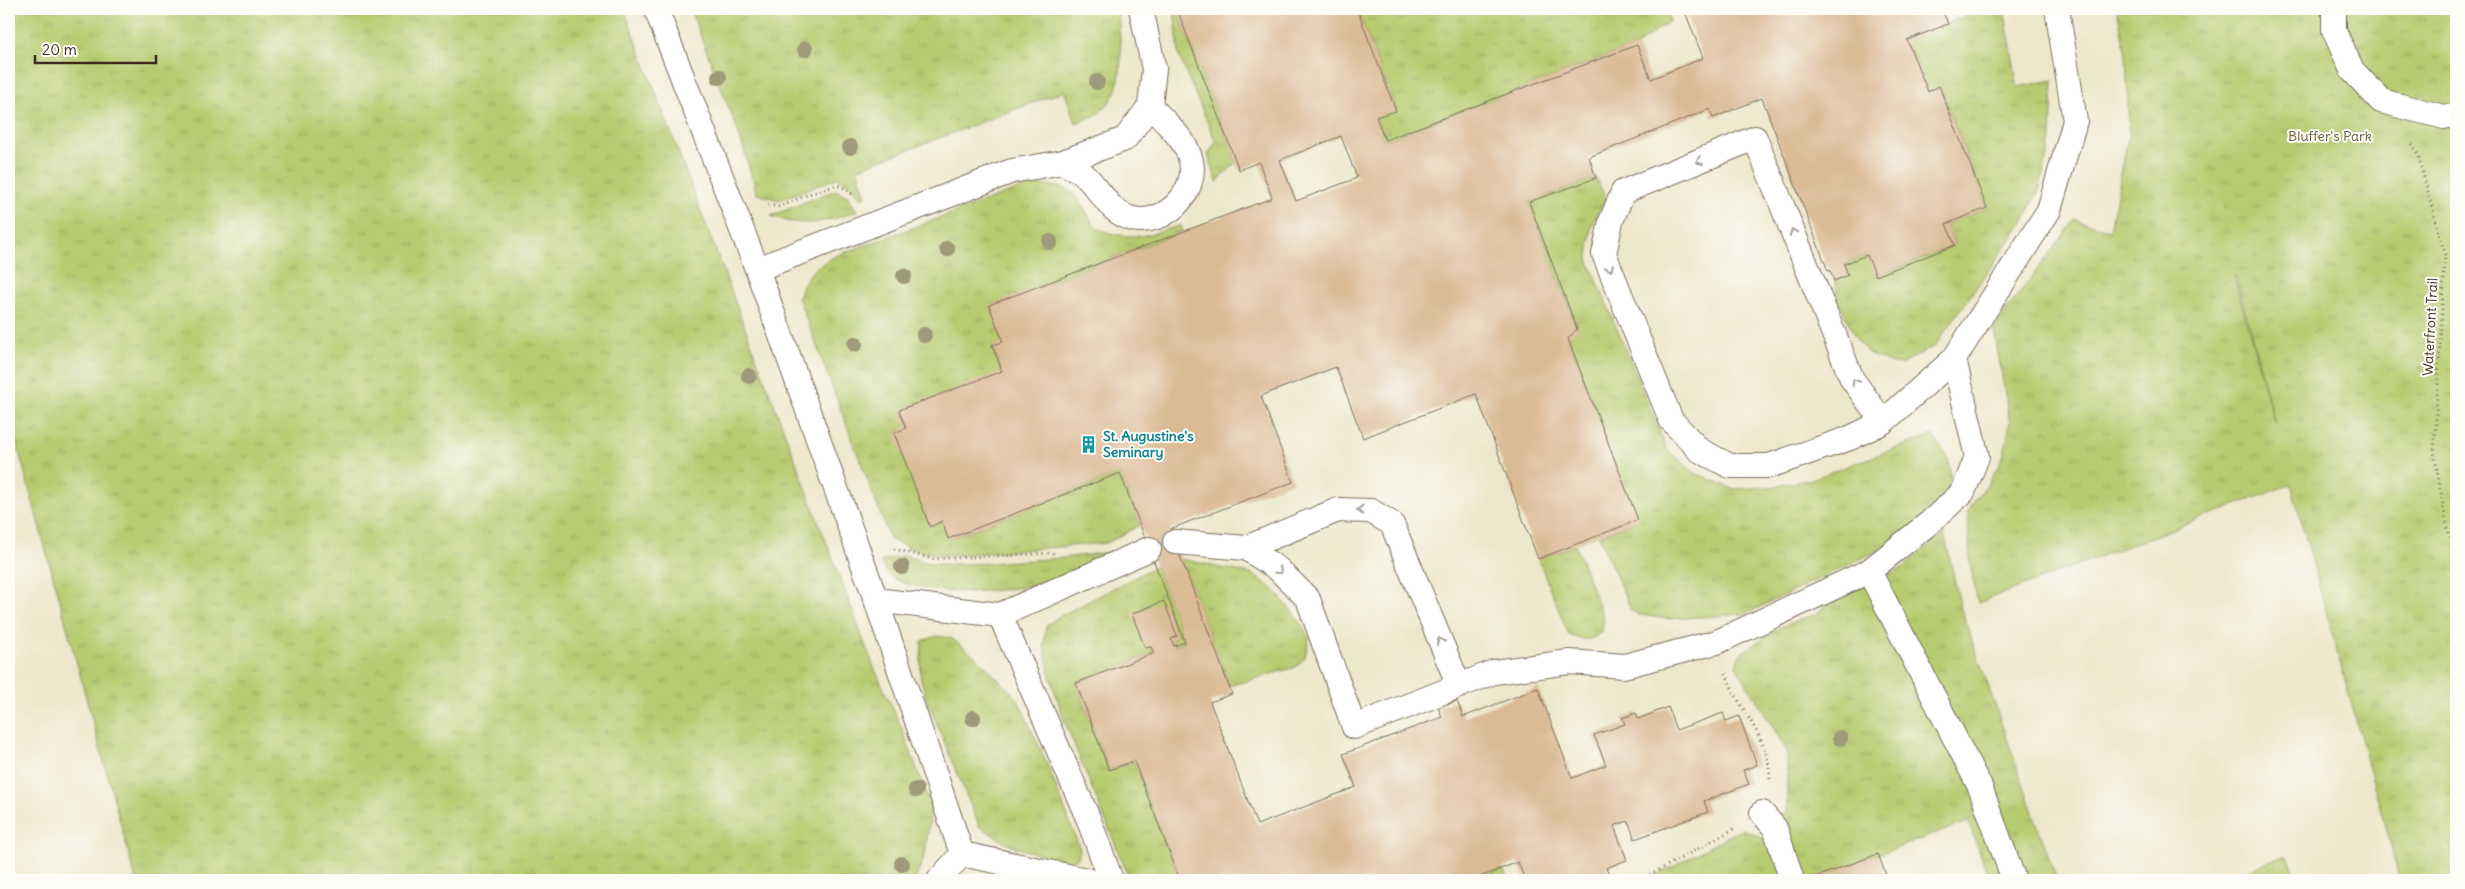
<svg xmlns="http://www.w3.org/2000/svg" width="2465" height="889" viewBox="0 0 2465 889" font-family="Delius,sans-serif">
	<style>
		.grass { fill: url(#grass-tufts); stroke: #797a46; fill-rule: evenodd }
		.building { fill: #dbbb96; fill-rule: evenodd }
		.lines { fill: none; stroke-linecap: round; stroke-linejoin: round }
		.lane-casing { stroke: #796c5b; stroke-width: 26 }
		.path { stroke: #796c5b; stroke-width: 3; stroke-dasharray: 1 4; stroke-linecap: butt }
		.lane { stroke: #fff; stroke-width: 24 }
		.tree { fill: #9f9a7a }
		.oneway { stroke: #a79f9a }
		.labels { text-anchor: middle; stroke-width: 4; stroke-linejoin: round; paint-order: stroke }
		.park-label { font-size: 14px; fill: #605a36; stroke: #fdfcf7 }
		.street-label { font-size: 14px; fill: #3b2a1e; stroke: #fdfcf7 }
		.culture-label { font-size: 14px; font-weight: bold; fill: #0d838f; stroke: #fdfcf7; text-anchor: start }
	</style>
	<defs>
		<pattern id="grass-tufts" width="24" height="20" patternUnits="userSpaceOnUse" patternTransform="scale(1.25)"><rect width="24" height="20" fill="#b7cb6f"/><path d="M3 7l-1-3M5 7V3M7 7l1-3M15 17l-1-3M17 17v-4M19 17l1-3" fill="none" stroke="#9eae60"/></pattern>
	</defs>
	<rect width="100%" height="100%" fill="#fdfcf7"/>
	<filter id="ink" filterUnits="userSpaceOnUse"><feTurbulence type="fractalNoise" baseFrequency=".02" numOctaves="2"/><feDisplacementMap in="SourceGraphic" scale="10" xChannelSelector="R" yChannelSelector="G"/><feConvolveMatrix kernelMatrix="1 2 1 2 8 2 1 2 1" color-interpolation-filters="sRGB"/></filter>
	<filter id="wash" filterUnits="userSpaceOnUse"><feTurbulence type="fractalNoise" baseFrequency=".0096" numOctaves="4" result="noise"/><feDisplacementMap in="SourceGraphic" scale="20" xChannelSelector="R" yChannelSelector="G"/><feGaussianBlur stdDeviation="1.12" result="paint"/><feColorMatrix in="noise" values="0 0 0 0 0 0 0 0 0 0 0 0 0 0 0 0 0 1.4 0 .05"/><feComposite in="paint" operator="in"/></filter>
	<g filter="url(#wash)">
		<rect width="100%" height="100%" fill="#ede8cc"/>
		<path class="grass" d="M9,9H624L873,665L902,729L931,807L925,855L915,880H136L9,415Z
			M690,9H1118C1119,42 1130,87 1101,111C1095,117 1084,119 1076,123L1064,91L857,169L866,196L862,199L848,183L837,178L779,200L757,194L738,131Z
			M1174,9H1177L1236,162L1217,182L1208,154L1216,142L1179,56Z
			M1357,9H1665L1670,21L1637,45L1385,140L1376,117L1396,110Z
			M1982,9H2004L2018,87L2053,80L2051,140L2039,190L2025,219L1935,346L1901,364L1887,362L1868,353L1855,337L1835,293L1838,291L1834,281L1848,275L1844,264L1867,255L1877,276L1955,245L1946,224L1987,208L1940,87L1928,92L1907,40Z
			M2117,9H2456V880H2400L2291,484L1978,603L1970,564L1968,512L1972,503L1988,484L2004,454L2010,423L1994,330L2011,304L2075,220L2110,230L2129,133L2126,54ZM2234,276H2236L2275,424Z
			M1596,178L1606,198L1591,227L1588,259L1667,450L1695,473L1733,489L1771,487L1812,479L1932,435L1948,457L1951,481L1938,504L1900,540L1745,614L1669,619L1639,615L1631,610L1599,536L1637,520L1568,339L1577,328L1529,202Z
			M1030,185C1079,185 1072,191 1096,228C1132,242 1146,236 1181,225L1183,231L990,305L1003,342L992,346L1002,371L895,433L930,526L942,521L949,539L1120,473L1140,525L1107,543L946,556L917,551L890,539L798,297C807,272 815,267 838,255Z
			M835,190L848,196L857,211C825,222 805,229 771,216Z
			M1944,533L1961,609L2057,880H1990L1968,822L1808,880H1802L1778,814L1787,813V751L1736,666L1740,654L1781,627L1816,614L1836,598L1903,568Z
			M1575,545L1604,619L1602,631C1593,642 1581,641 1569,635L1538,559Z
			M1118,551L1127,553C1098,563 1069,577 1039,584C1002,592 921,599 889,575C886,572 883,566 880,562L904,555L931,564H972L1062,558Z
			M1181,559L1251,574L1273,589L1300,621L1309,638L1305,657L1296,667L1229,686Z
			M1156,566L1185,642L1174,646L1171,639L1177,636L1164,601L1151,647L1154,653L1076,683L1109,770L1134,761L1180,880H1130L1064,720L1050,676L1044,645L1046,626L1058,617Z
			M937,636L951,638L976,657L1017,698L1045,759L1080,849L1078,858L1070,863L1011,846L979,826L927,700L920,676L922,641Z
			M1742,829L1774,843L1785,880H1648Z
			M2286,855L2299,880H2224Z
			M1503,869L1508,880H1472Z"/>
		<g id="blocks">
			<path class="building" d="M1177,9H1357L1396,111L1376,117L1385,140L1637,45L1651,79L1703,58L1684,9H1942L1948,24L1907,40L1928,92L1939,86L1987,208L1946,224L1955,245L1876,276L1867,255L1844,264L1848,275L1834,281L1830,270L1828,271L1762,98L1713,118L1710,109L1589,157L1596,178L1529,202L1577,329L1568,339L1638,520L1538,559L1476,394L1363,438L1336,367L1261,396L1293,482L1170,529L1232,694L1210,702L1257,825L1356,787L1343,754L1442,717L1438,707L1457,701L1463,717L1538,688L1572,778L1606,765L1594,735L1625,724L1622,718L1636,713L1638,719L1668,707L1676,730L1723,713L1726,721L1739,716L1757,765L1743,770L1749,784L1704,801L1708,812L1635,839L1628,821L1614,826L1627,860L1606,868L1608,873L1588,880H1525L1518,862L1472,880H1180L1134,761L1109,770L1076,683L1154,653L1151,647L1145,648L1132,614L1164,601L1177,636L1171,639L1174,646L1185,642L1120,473L948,539L942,521L930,527L894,433L906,428L899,410L1002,371L992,345L1003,342L989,305L1272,198L1259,162L1239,170ZM1341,136L1357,178L1296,201L1280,160Z
				M1878,854L1888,880H1808Z"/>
		</g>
	</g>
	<g filter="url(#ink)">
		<use href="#blocks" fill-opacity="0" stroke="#796c5b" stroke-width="1"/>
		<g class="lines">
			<defs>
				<path id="lane" d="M656,9L757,269L1012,171L1063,162L1125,139L1150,106L1154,69L1141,9
					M2334,9V30L2352,70L2381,101L2444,117L2456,115
					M1063,162C1069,166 1077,169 1083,174C1101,189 1108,213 1133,219C1165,226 1198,192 1191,161C1186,139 1165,122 1150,106
					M757,269L876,600L962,854L1087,880
					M1883,422L1852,379L1755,138L1623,192L1611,221L1604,254L1671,420L1699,450L1730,466H1769L1850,438L1883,422L1954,359L2049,210L2075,121L2057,9
					M1175,542L1246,548
					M1869,571L1980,787L2014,880
					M876,600L1000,615L1088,818L1111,880
					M1000,615L1149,549
					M1459,686L1392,524L1371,511L1338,510L1246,548L1278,569L1308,599L1354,727L1494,672L1569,662L1624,666L1717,642L1869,571L1929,523L1963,492L1977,457L1954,359
					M1762,813L1775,828L1792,880
					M939,880L962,854"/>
			</defs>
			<use href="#lane" class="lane-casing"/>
			<path class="path" d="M2412,144L2418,155L2445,255L2434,452L2446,522L2456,558
				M768,205L780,207L809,194L837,185L846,189L854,196
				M894,549L933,559L1054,553
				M1726,673C1739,713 1770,735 1770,781
				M1641,880L1734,829"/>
			<use href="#lane" class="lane"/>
		</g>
		<g class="tree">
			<circle cx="805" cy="49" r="8"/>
			<circle cx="719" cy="77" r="8"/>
			<circle cx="1097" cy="82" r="8"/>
			<circle cx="850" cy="147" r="8"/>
			<circle cx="1050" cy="242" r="8"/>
			<circle cx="947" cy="249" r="8"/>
			<circle cx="904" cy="276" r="8"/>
			<circle cx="924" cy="335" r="8"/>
			<circle cx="855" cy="344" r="8"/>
			<circle cx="749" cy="376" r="8"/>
			<circle cx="902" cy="567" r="8"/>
			<circle cx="973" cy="718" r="8"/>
			<circle cx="1840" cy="738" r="8"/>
			<circle cx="916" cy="790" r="8"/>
			<circle cx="902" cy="864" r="8"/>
		</g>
		<defs><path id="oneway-chevron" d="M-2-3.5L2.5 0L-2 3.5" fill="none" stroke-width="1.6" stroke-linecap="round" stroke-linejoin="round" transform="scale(1.25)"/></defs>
		<g class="oneway">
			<use href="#oneway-chevron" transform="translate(1699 161) rotate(158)"/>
			<use href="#oneway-chevron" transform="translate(1793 232) rotate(-112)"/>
			<use href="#oneway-chevron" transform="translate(1610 268) rotate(68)"/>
			<use href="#oneway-chevron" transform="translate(1855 382) rotate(-122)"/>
			<use href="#oneway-chevron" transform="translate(1360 510) rotate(-179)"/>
			<use href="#oneway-chevron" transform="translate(1279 571) rotate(41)"/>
			<use href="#oneway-chevron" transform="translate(1440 641) rotate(-113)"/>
		</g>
	</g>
	<defs>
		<symbol id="building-bare" viewBox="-9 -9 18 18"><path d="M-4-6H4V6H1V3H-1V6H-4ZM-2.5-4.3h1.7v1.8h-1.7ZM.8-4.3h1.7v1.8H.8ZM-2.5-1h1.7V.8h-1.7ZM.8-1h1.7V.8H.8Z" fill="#0f9aa8" stroke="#fdfcf7" stroke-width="2.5" paint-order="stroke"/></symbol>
	</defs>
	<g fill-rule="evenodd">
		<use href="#building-bare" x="1076" y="432" width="25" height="25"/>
	</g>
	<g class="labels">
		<g class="park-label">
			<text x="2330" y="141">Bluffer's Park</text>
		</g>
		<g class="street-label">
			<text transform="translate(2430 327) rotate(-87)" y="5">Waterfront Trail</text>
		</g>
		<g class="culture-label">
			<text x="1103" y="441">St. Augustine's<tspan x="1103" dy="16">Seminary</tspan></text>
		</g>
	</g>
	<rect width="2465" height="889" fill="none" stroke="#fdfcf7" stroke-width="30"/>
	<path d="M35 55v8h121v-8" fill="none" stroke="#3b2a1e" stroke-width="2.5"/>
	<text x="42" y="55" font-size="15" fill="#3b2a1e" stroke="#fdfcf7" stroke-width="4" paint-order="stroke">20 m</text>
</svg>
